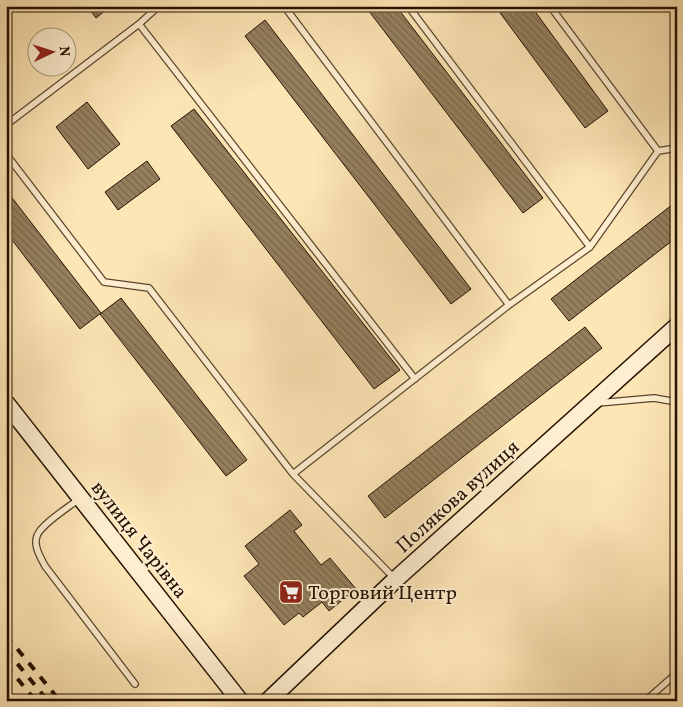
<svg xmlns="http://www.w3.org/2000/svg" width="683" height="707" viewBox="0 0 683 707" font-family="Vollkorn,serif">
	<style>
		.building { fill: url(#building-back-hatch); stroke: #241200 }
		.lines { fill: none; stroke-linecap: round; stroke-linejoin: round }
		.lane-casing { stroke: #5a472d; stroke-width: 8 }
		.secondary-casing { stroke: #241200; stroke-width: 19 }
		.lane { stroke: #feeecf; stroke-width: 5.5 }
		.secondary { stroke: #feeecf; stroke-width: 16 }
		.rail { stroke: #241200; stroke-width: 4; stroke-dasharray: 9 9; stroke-linecap: butt }
		.labels { text-anchor: middle; stroke-width: 4; stroke-linejoin: round; paint-order: stroke }
		.street-label { font-size: 20px; fill: #241200; stroke: #feeecf }
		.poi-label { font-size: 20px; fill: #241200; stroke: #feeecf; text-anchor: start }
	</style>
	<defs>
		<pattern id="building-back-hatch" width="6" height="6" patternUnits="userSpaceOnUse" patternTransform="scale(1.25)"><rect width="6" height="6" fill="#95805e"/><path d="M-1 5l2 2M0 0l6 6M5-1l2 2" fill="none" stroke="#79674b"/></pattern>
	</defs>
	<rect width="100%" height="100%" fill="#fde5b5"/>
	<filter id="stains"><feTurbulence type="fractalNoise" baseFrequency=".004" numOctaves="4"/><feColorMatrix values="0 0 0 0 .2 0 0 0 0 .09 0 0 0 0 .02 0 0 0 .5 -.17"/></filter>
	<radialGradient id="worn" r=".72"><stop offset=".6" stop-color="#630" stop-opacity="0"/><stop offset="1" stop-color="#630" stop-opacity=".3"/></radialGradient>
	<path class="building" d="M87,6H111L96,18Z
		M365,6H396L543,198L523,213Z
		M495,6H531L608,111L585,128Z
		M265,20L471,289L451,304L245,36Z
		M87,102L120,144L88,169L56,127Z
		M194,109L400,370L374,389L171,126Z
		M147,161L160,179L118,210L105,192Z
		M6,190L101,313L80,329L6,232Z
		M677,201V237L569,321L551,299Z
		M121,298L247,460L226,476L100,314Z
		M585,327L602,348L385,518L368,496Z
		M290,510L302,525L294,531L321,565L330,558L356,589L329,611L322,602L303,617L299,613L284,625L244,576L259,564L245,546Z"/>
	<g class="lines">
		<defs>
			<path id="lane" d="M284,6L509,305
				M408,6L590,247
				M550,6L658,151
				M139,24L415,379
				M6,125L139,24L159,6
				M6,154L104,282L149,288L293,474L395,579
				M598,403L654,398L677,402
				M293,474L509,305L590,247L658,151L677,148
				M79,499C69,507 40,525 37,536C33,546 41,558 45,566L135,684
				M645,701L677,673"/>
			<path id="secondary" d="M6,403L240,701
				M268,701L395,580L677,326"/>
		</defs>
		<use href="#lane" class="lane-casing"/>
		<use href="#secondary" class="secondary-casing"/>
		<use href="#lane" class="lane"/>
		<use href="#secondary" class="secondary"/>
		<path class="rail" d="M6,635L60,701
			M6,650L48,701
			M6,665L36,701"/>
	</g>
	<defs>
		<symbol id="supermarket-square" viewBox="-11 -11 22 22"><rect x="-9" y="-9" width="18" height="18" rx="4" fill="#8f2418" stroke="#feeecf"/><path d="M-6-5.5h2.5l.6 2H6L4.5 2H-2.5L-4.4-4H-6ZM-1.5 3.2a1.3 1.3 0 1 0 .1 0ZM3 3.2a1.3 1.3 0 1 0 .1 0Z" fill="#fff"/></symbol>
	</defs>
	<g fill-rule="evenodd">
		<use href="#supermarket-square" x="277" y="578" width="28" height="28"/>
	</g>
	<g class="labels">
		<g class="street-label">
			<text transform="translate(457 496) rotate(-42)" y="7">Полякова вулиця</text>
			<text transform="translate(140 539) rotate(52)" y="7">вулиця Чарівна</text>
		</g>
		<g class="poi-label">
			<text x="308" y="599">Торговий Центр</text>
		</g>
	</g>
	<rect width="683" height="707" fill="none" stroke="#fde5b5" stroke-width="25"/>
	<rect x="8" y="8" width="668" height="692" fill="none" stroke="#241200" stroke-width="2.5"/>
	<rect x="12" y="12" width="658" height="682" fill="none" stroke="#241200"/>
	<g transform="translate(52 52) rotate(86)"><circle r="24" fill="#feeecf" stroke="#a7967c"/>
	<path d="M0-4L9 19L0 12L-9 19Z" fill="#8f2418"/>
	<text y="-8" font-size="14" font-weight="bold" text-anchor="middle" fill="#241200">N</text>
	</g>
	<rect width="100%" height="100%" filter="url(#stains)"/>
	<rect width="100%" height="100%" fill="url(#worn)"/>
</svg>
